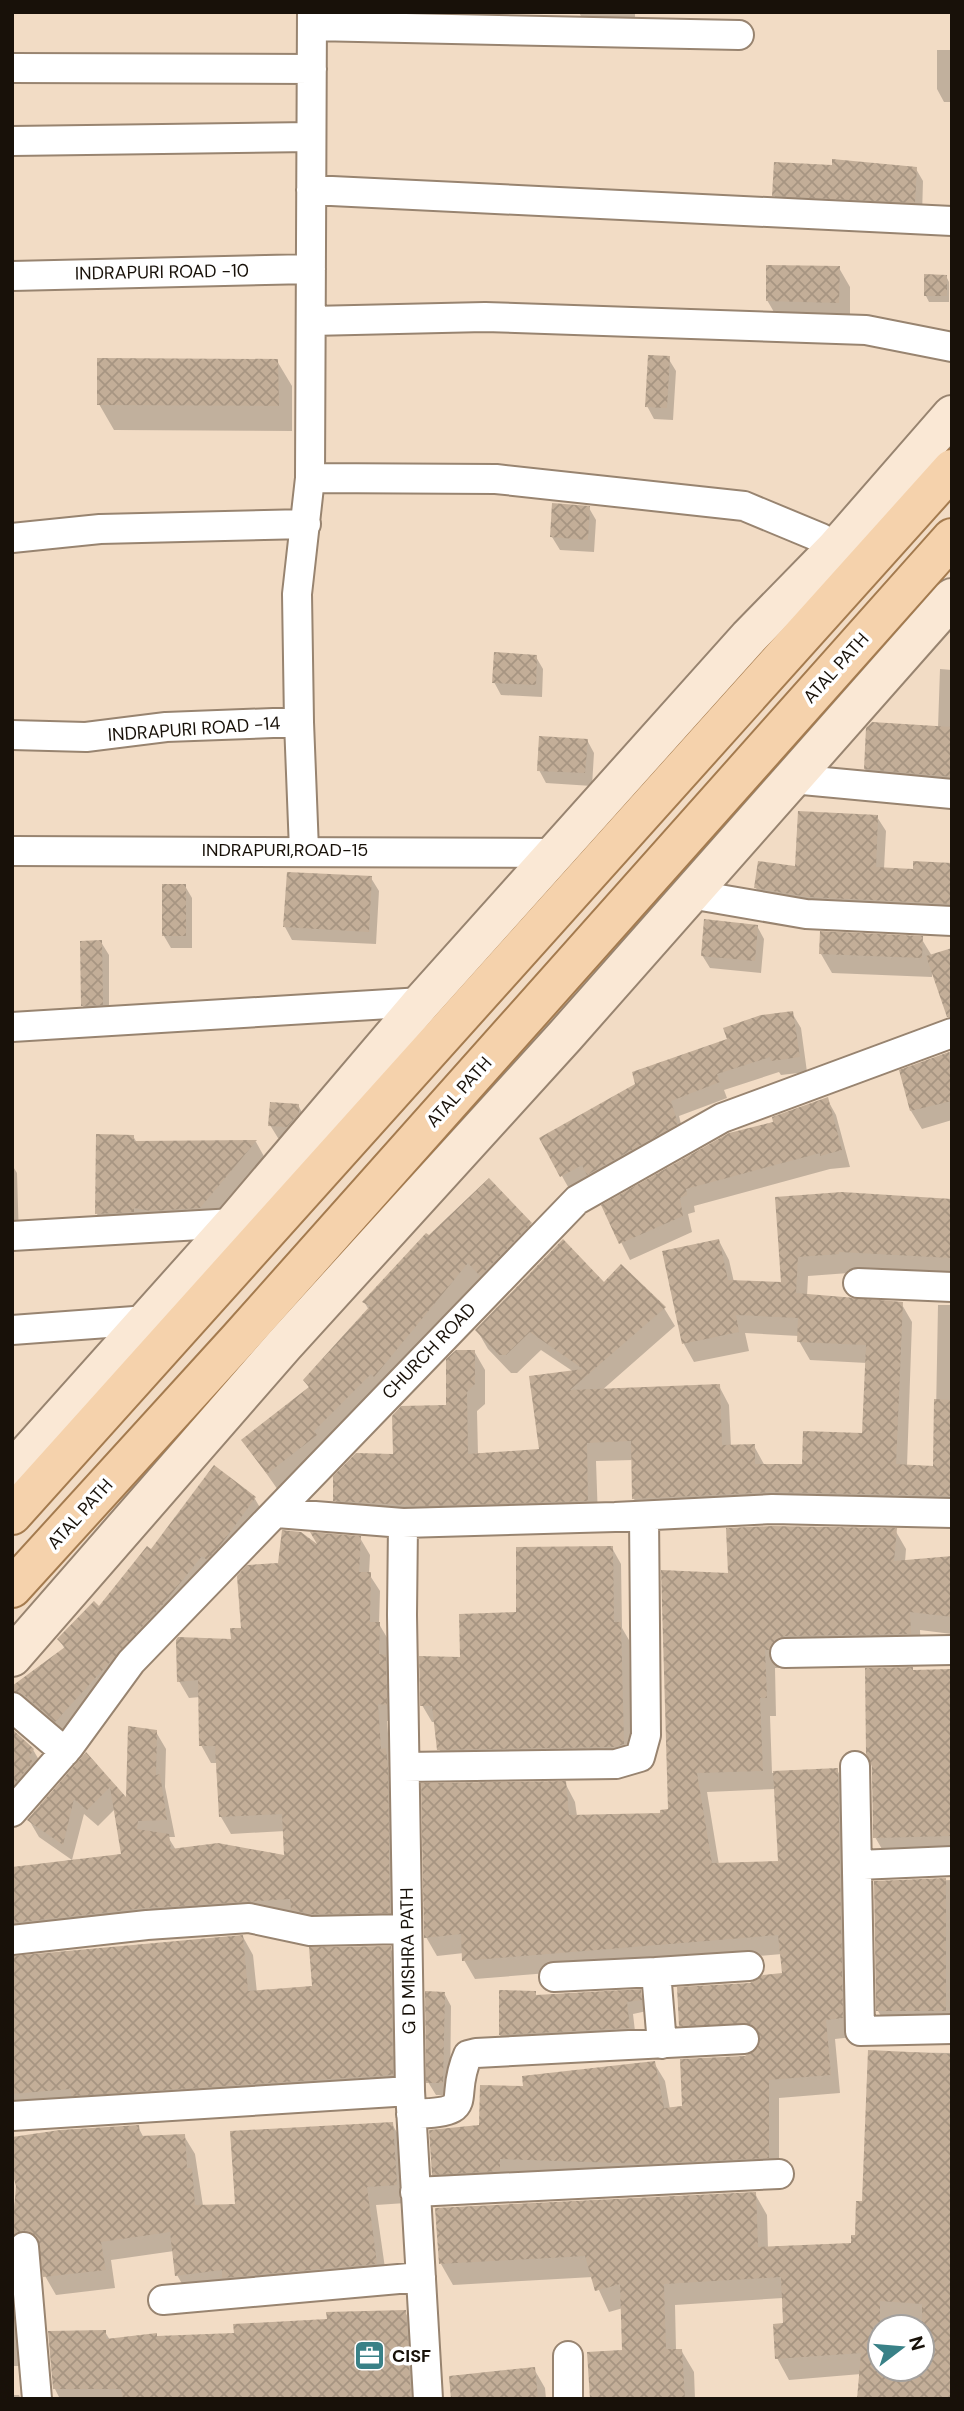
<svg xmlns="http://www.w3.org/2000/svg" width="964" height="2411" viewBox="0 0 964 2411" font-family="'DM Sans',sans-serif">
	<style>
		.shadow { fill: #0003; fill-rule: evenodd }
		.building { fill: url(#building-cross-hatch); fill-rule: evenodd }
		.lines { fill: none; stroke-linecap: round; stroke-linejoin: round }
		.street-casing { stroke: #988470; stroke-width: 32 }
		.secondary-casing { stroke: #988470; stroke-width: 42 }
		.primary-casing { stroke: #a47b4f; stroke-width: 42 }
		.street { stroke: #fff; stroke-width: 28 }
		.secondary { stroke: #fae8d5; stroke-width: 38 }
		.primary { stroke: #f5d2ac; stroke-width: 38 }
		.labels { text-anchor: middle; stroke-width: 7; stroke-linejoin: round; paint-order: stroke }
		.street-label { font-size: 18px; fill: #181109; stroke: #fff }
		.poi-label { font-size: 18px; font-weight: bold; fill: #181109; stroke: #fff; text-anchor: start }
	</style>
	<defs>
		<pattern id="building-cross-hatch" width="8" height="8" patternUnits="userSpaceOnUse" patternTransform="scale(1.75)"><rect width="8" height="8" fill="#c3ae98"/><path d="M0 0l8 8M0 8l8-8" fill="none" stroke="#a79582"/></pattern>
	</defs>
	<rect width="100%" height="100%" fill="#f2dcc5"/>
	<path class="shadow" d="M401,12H449L448,27L409,26Z
		M579,12H635V32L588,31Z
		M937,50H952V102H944L937,89Z
		M834,161L916,169L923,181L922,215L781,208L774,195L833,167Z
		M839,268L850,287V321L778,319L767,300Z
		M946,276L949,282V302H929L926,296Z
		M668,358L676,371L673,420L654,419L647,406Z
		M277,361L292,386V431L114,430L99,404Z
		M589,508L596,520L594,552L560,550L552,537Z
		M536,657L543,669L542,697L501,695L494,682Z
		M940,669L952,670V792L875,785L865,769L938,728Z
		M587,740L594,753L592,786L546,783L539,770Z
		M877,817L886,831L884,869L915,871L952,865V918L765,902L756,888L797,868Z
		M371,878L379,891L376,944L292,940L285,927Z
		M185,886L192,898V948H171L164,936Z
		M757,926L764,939L761,973L710,968L702,955Z
		M921,938L932,956V977L832,973L821,954Z
		M101,942L109,955V1017L90,1018L83,1006Z
		M792,1013L801,1028L807,1072L781,1075L779,1072L724,1090L727,1098L679,1116L685,1140L571,1192L541,1139L729,1040Z
		M952,1051V1120L922,1129L911,1111L901,1071Z
		M827,1099L836,1115L850,1167L830,1169L694,1206L695,1212L688,1214L692,1232L630,1260L603,1206Z
		M298,1105L305,1118L298,1116L305,1127L294,1139L278,1138L270,1125Z
		M98,1136H133L137,1143L256,1142L266,1160L211,1227L108,1233L97,1214Z
		M12,1165L17,1173L19,1239H12Z
		M777,1199L952,1201V1276L848,1270L849,1273L808,1276L807,1296L901,1303L912,1322L907,1466L935,1468L938,1305H952V1514L645,1518L634,1499L633,1460L596,1461L598,1519H346L335,1500L395,1455L448,1407L474,1351L485,1370V1404L477,1411L478,1455L541,1451L574,1372L541,1350L517,1373H511L488,1349L477,1330L604,1285L664,1308L675,1326L601,1391L719,1386L729,1405L731,1447L754,1446L765,1466L803,1465L864,1435L867,1363L810,1360L799,1341V1336L745,1333L749,1351L694,1362L684,1344L719,1241L729,1260L734,1282L783,1284Z
		M530,1224L540,1242L491,1293L479,1279L385,1393L278,1490L243,1440L310,1389L305,1381L369,1310L364,1302Z
		M214,1468L255,1499L266,1518L67,1740L24,1707L13,1688L65,1649L59,1640L99,1609L151,1552Z
		M895,1530L906,1549L905,1562L952,1558V1634L920,1630L921,1652L786,1658L780,1668H775L776,1716H770L772,1773L837,1770L848,1789L853,2037L835,2039L840,2093L779,2098V2176L444,2193L433,2174L525,2087L654,2063L665,2081L670,2109L683,2108L746,2057L755,2054L760,2043L756,2041L691,2044L681,2025L751,1984L784,1974L782,1954L475,1979L464,1960V1953L437,1956L426,1937L565,1783L575,1802L577,1816L662,1815L670,1810L730,1574ZM776,1789L779,1862L719,1865L707,1792Z
		M360,1538L370,1555L369,1574L380,1591L379,1624L389,1641L388,1662L395,1674L396,1721H387L390,1758L395,1767L399,1930L303,1927L12,1947V1868L72,1860L39,1837L29,1820L86,1754L127,1802L156,1732L166,1749L165,1787L175,1837H168L176,1850L286,1857L285,1831L231,1834L221,1817L218,1763H211L201,1745L200,1697L189,1698L179,1681L243,1630L280,1565L320,1546ZM116,1808L123,1856L72,1860L84,1814L98,1826Z
		M612,1548L621,1564L622,1628L629,1640L632,1761L449,1766L439,1749L436,1722H432L422,1705L518,1613Z
		M867,1670H952V1855L886,1856L875,1837Z
		M12,1731L32,1748L42,1765L12,1813Z
		M952,1880V2031L889,2030L878,2011L876,1883Z
		M243,1937L253,1955L257,1993L314,1988L390,1948L401,1966L403,2094L12,2113V1958Z
		M640,1991L647,2011L633,2014L636,2040L507,2046L500,2035L535,1993L537,1996Z
		M444,1993L451,2006L450,2095H436L428,2082Z
		M870,2052L952,2053V2399L861,2374L789,2380L777,2358L785,2325L783,2298L675,2305L676,2350H681L694,2372L695,2399H591L624,2352L623,2308L609,2312L593,2277L453,2285L441,2264L755,2194L767,2215L768,2248L852,2245L864,2203ZM880,2327H922V2369H880Z
		M392,2124L403,2143L406,2203L376,2205L387,2282L188,2294L177,2275L174,2251L111,2260L115,2288L56,2295L45,2276L42,2252L35,2248L25,2366H12V2217L18,2186L138,2127L144,2138L184,2136L195,2154L203,2206H236Z
		M405,2312L420,2339L425,2399H60L55,2389L105,2332L110,2340L236,2335Z
		M534,2369L545,2388L546,2399H453Z
		M12,2395H19L21,2399H12Z"/>
	<path class="building" d="M832,159L917,167L915,203L772,196L774,162L832,165Z
		M766,265L840,266L839,303L766,301Z
		M924,274L947,275V296H924Z
		M648,355L670,356L667,408L645,407Z
		M97,358L278,359L279,406L97,405Z
		M552,503L590,506L588,540L550,537Z
		M494,652L537,655L536,685L492,683Z
		M872,722L952,727V777L864,769L866,728Z
		M539,736L588,739L585,773L537,771Z
		M798,811L878,815L876,867L913,869V861L952,863V904L808,897L754,888L758,861L795,866Z
		M287,872L372,876L369,932L283,927Z
		M162,884H186V936H162Z
		M704,919L758,925L755,961L701,956Z
		M820,931L923,936L922,958L819,954Z
		M102,940L103,1005L81,1006L80,941Z
		M952,948V1017H947L926,956Z
		M793,1011L800,1057L771,1061L770,1057L717,1074L720,1082L671,1101L678,1124L587,1175L582,1165L560,1177L539,1138L635,1084L632,1072L727,1039L723,1028L761,1015Z
		M949,1052L952,1101L910,1111L899,1070Z
		M828,1097L842,1150L820,1156V1153L686,1189L687,1195L680,1198L683,1216L619,1244L601,1205L729,1133L773,1122L772,1117Z
		M270,1102L299,1104V1113L287,1127L268,1126Z
		M96,1134L134,1135V1141L257,1140L200,1208L151,1211L134,1208V1212L95,1214Z
		M489,1178L532,1223L480,1276L468,1263L374,1377L371,1374L314,1431L317,1435L267,1474L241,1440L309,1387L303,1380L370,1306L362,1302L426,1233L429,1235Z
		M842,1192L952,1199V1258L839,1252V1254L798,1257L796,1293L903,1302L896,1464L933,1466L934,1399L952,1400V1496L772,1492L632,1499L631,1441L587,1443L588,1501L425,1506L333,1501V1476L356,1453L393,1454L392,1416L401,1406L446,1405V1359L456,1350H475V1384L467,1392L468,1454L539,1449L529,1376L583,1369L530,1332L506,1355H499L475,1330L563,1239L604,1282L621,1264L666,1307L570,1390L720,1384L722,1445L755,1444V1464H802L803,1431L862,1433L866,1345L797,1342L798,1318L736,1315L739,1332L682,1344L662,1251L719,1239L728,1280L781,1282L775,1197Z
		M214,1465L256,1497L219,1547L207,1560L202,1556L164,1603L55,1722L23,1694L12,1691V1686L65,1647L57,1639L94,1601L99,1606L147,1546L151,1549Z
		M772,1526L897,1528L894,1561L952,1556V1617L910,1612L911,1634L785,1636L776,1639L769,1650H765L767,1698H760L763,1771L697,1773L712,1863L778,1861L773,1771L838,1768L843,2018L826,2020L831,2075L769,2080V2158L646,2164L500,2159V2171L432,2175L429,2130L479,2125L480,2085L523,2086L522,2076L655,2061L664,2108L682,2106L680,2059L745,2056L758,2047L760,2037L751,2024L679,2026L677,1987L750,1983L763,1975L782,1973L778,1935L462,1961L461,1934L424,1938L421,1783L566,1781L569,1815L660,1813V1810L668,1809L661,1570L728,1573L726,1528Z
		M282,1530L301,1532L317,1544L310,1532L361,1536L359,1572H371L370,1622H380L379,1654L386,1655L387,1705L378,1704L381,1749L386,1748L388,1768L390,1913L312,1914L291,1910L290,1899L146,1908L12,1923V1867L121,1854L110,1787L87,1810L74,1799L63,1845L27,1820L86,1752L126,1797L128,1726L157,1730L156,1775L160,1774L167,1820L138,1821L137,1829L169,1834L171,1849L218,1843L284,1855L282,1814L219,1817L215,1746H199L198,1680L177,1682L176,1640L178,1637L231,1639L230,1628H241L237,1576L247,1565L278,1563Z
		M613,1546L614,1622H621L624,1744L614,1747L437,1750L432,1706H420L419,1656L460,1657L459,1614L516,1612V1547Z
		M913,1667V1670L952,1669V1836L873,1838L872,1766L866,1754L865,1668Z
		M12,1729L34,1749L29,1757L33,1762L12,1787Z
		M946,1878V2011H876L874,1881Z
		M243,1935L248,1991L312,1986L309,1947L391,1946L393,2075L71,2096L70,2089L12,2094V1956Z
		M641,1989L642,2000L627,2002L630,2028L499,2035V1990L536,1991V1995Z
		M425,1991L445,1992L443,2083H426Z
		M868,2050L952,2054V2399H857L861,2353L775,2359L773,2324L783,2323L781,2277L664,2284L666,2349H682L685,2399H590L587,2352L622,2350L620,2284L595,2291L585,2256L439,2264L435,2208L756,2192L758,2247L851,2243V2235H855L856,2201H862ZM880,2301L922,2304V2374L880,2370Z
		M393,2122L397,2185L367,2187L377,2264L222,2278V2270L175,2276L170,2232L101,2242L106,2270L43,2277L37,2237L23,2230L12,2236L16,2186L12,2172V2137L60,2130L139,2125L140,2136L185,2134L187,2168H192L195,2205L235,2204L230,2131Z
		M406,2310L411,2399H123L121,2389H53L48,2331L106,2330V2339L157,2333V2336L234,2333L233,2324L327,2319L326,2312Z
		M535,2367L538,2399H451L449,2376Z"/>
	<g class="lines">
		<defs>
			<path id="street" d="M312,26L739,35
				M12,68L312,69
				M12,141L311,137
				M311,190L952,221
				M12,276L311,269
				M311,321L485,317L866,330L952,347
				M310,478L496,479L744,506L821,538L851,556
				M12,538L100,529L306,524
				M299,722L304,850
				M12,735L86,737L166,727L299,722L297,594L310,478L312,12
				M792,779L952,794
				M12,851L558,853
				M690,894L806,914L952,921
				M12,1027L422,1002
				M12,1236L234,1223
				M858,1283L952,1287
				M12,1330L148,1320
				M277,1513L403,1523L615,1517L772,1509L952,1513
				M403,1523L402,1615L410,2091L428,2399
				M785,1653L952,1650
				M12,1707L65,1752
				M855,1766L860,2031L952,2029
				M405,1767L616,1764L640,1757L646,1735L644,1516
				M12,1812L69,1747L131,1662L577,1200L722,1118L952,1033
				M858,1865L952,1861
				M12,1940L147,1925L249,1918L310,1931L407,1929
				M656,1972L749,1966
				M554,1977L656,1972L662,2044
				M411,2114C481,2112 447,2102 468,2055L476,2053L744,2039
				M12,2116L410,2091
				M415,2192L779,2174
				M24,2247L37,2399
				M163,2300L421,2277
				M568,2356V2399"/>
			<path id="secondary" d="M12,1471L234,1223L422,1002L749,637L836,548L952,415
				M12,1657L284,1345L565,1036L952,598"/>
			<path id="primary" d="M12,1515L952,469
				M12,1588L238,1340L952,538"/>
		</defs>
		<use href="#street" class="street-casing"/>
		<use href="#secondary" class="secondary-casing"/>
		<use href="#primary" class="primary-casing"/>
		<use href="#street" class="street"/>
		<use href="#secondary" class="secondary"/>
		<use href="#primary" class="primary"/>
	</g>
	<defs>
		<symbol id="office-square" viewBox="-11 -11 22 22"><rect x="-9" y="-9" width="18" height="18" rx="4" fill="#398187" stroke="#fff"/><path d="M-6-3h4V-5.5h4V-3h4V5H-6ZM-1-4.5V-3h2v-1.5ZM-6 0V1H6V0Z" fill="#fff"/></symbol>
	</defs>
	<g fill-rule="evenodd">
		<use href="#office-square" x="352" y="2338" width="35" height="35"/>
	</g>
	<g class="labels">
		<g class="street-label">
			<text transform="translate(162 272) rotate(-1)" y="6">INDRAPURI ROAD -10</text>
			<text transform="translate(836 668) rotate(-48)" y="6">ATAL PATH</text>
			<text transform="translate(194 729) rotate(-4)" y="6">INDRAPURI ROAD -14</text>
			<text x="285" y="856">INDRAPURI,ROAD-15</text>
			<text transform="translate(459 1092) rotate(-48)" y="6">ATAL PATH</text>
			<text transform="translate(429 1351) rotate(-46)" y="6">CHURCH ROAD</text>
			<text transform="translate(80 1514) rotate(-48)" y="6">ATAL PATH</text>
			<text transform="translate(408 1961) rotate(-91)" y="6">G D MISHRA PATH</text>
		</g>
		<g class="poi-label">
			<text x="392" y="2362">CISF</text>
		</g>
	</g>
	<rect width="964" height="2411" fill="none" stroke="#181109" stroke-width="28"/>
	<g transform="translate(901 2348) rotate(74)"><circle r="33" fill="#ffffff" stroke="#a3a09d" stroke-width="2"/>
	<path d="M0-5L12 26L0 18L-12 26Z" fill="#398187"/>
	<text y="-10" font-size="19" font-weight="bold" text-anchor="middle" fill="#181109">N</text>
	</g>
</svg>
